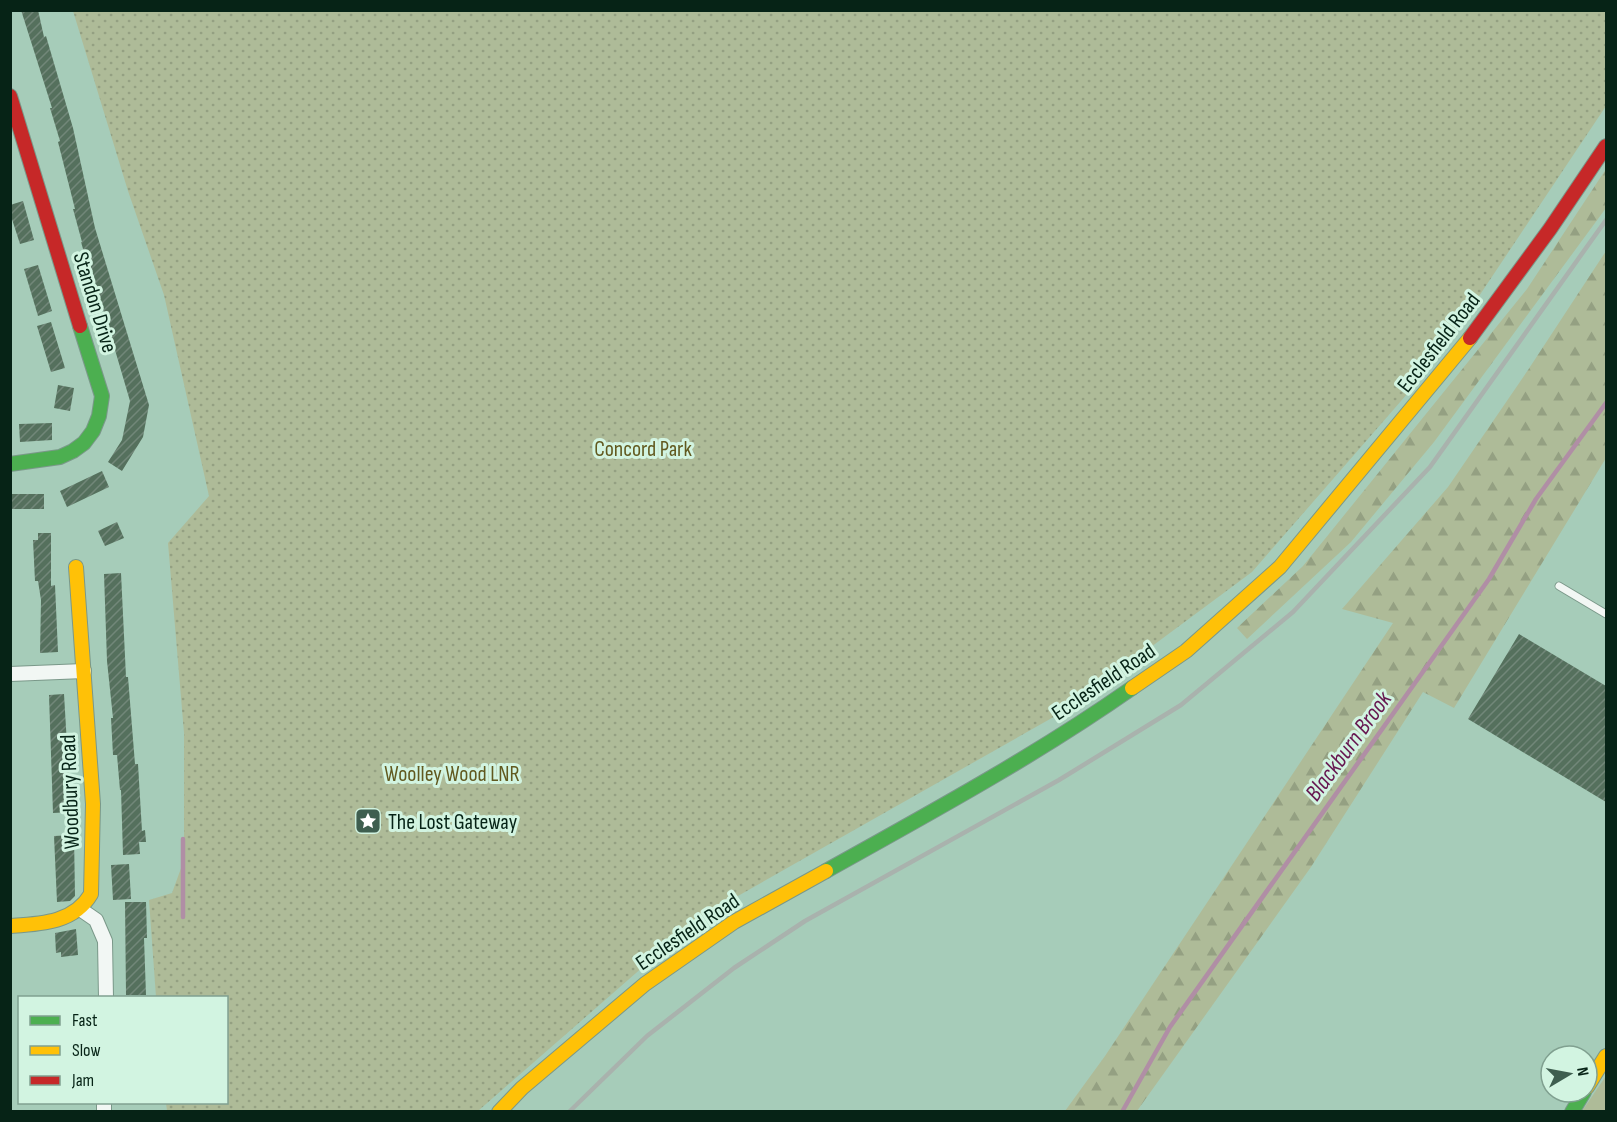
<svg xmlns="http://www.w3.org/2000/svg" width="1617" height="1122" viewBox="0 0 1617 1122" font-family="'Sofia Sans Condensed',sans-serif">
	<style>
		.green { fill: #aebb98 }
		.forest { fill: url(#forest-firs) }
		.park { fill: url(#park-dots) }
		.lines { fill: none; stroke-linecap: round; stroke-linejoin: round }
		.stream { stroke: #b08ea5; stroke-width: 4.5 }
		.building { fill: url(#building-hatch) }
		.lane-casing { stroke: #7a9889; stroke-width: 9 }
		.street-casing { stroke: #7a9889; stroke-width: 16 }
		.fast-casing { stroke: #7a9889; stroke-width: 16 }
		.slow-casing { stroke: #7a9889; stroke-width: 16 }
		.jam-casing { stroke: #7a9889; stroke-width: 16 }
		.lane { stroke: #f2f7f4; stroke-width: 7 }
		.street { stroke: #f2f7f4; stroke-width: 14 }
		.fast { stroke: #4caf50; stroke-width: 14 }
		.slow { stroke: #ffc107; stroke-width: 14 }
		.jam { stroke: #c62828; stroke-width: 14 }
		.rail { stroke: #a9b2ad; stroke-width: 4.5 }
		.labels { text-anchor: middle; stroke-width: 6; stroke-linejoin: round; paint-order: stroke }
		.street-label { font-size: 22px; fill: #062316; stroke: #d2f4e1 }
		.park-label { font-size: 22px; fill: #61591f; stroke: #d2f4e1 }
		.poi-label { font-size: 22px; fill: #062316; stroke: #d2f4e1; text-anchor: start }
		.water-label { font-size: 24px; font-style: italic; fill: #671851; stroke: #d2f4e1 }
	</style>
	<defs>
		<pattern id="forest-firs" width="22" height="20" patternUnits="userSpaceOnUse" patternTransform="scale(1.5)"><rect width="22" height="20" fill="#aebb98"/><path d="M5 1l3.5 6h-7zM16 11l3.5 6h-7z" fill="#94a082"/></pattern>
		<pattern id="park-dots" width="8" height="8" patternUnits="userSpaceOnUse" patternTransform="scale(1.5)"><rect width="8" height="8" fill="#aebb98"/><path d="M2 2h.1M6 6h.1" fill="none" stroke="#94a082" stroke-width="1.8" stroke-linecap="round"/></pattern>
		<pattern id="building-hatch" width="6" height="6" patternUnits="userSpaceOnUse" patternTransform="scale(1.5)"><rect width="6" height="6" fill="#55705d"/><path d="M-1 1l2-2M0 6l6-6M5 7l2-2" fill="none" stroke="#728779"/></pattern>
	</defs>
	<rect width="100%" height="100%" fill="#a6ccb9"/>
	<path class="green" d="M1606,1076V1111H1582Z"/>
	<path class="forest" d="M1606,169V208L1434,442L1351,542L1247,639L1237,628L1303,566L1527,289Z
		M1606,251V458L1454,708L1423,692L1311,867L1137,1111H1065L1105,1056L1393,623L1342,609L1448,487L1528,370Z"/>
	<path class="park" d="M73,11H1606V106L1435,362L1252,572L1066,710L699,918L478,1111H167L166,1103L226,1102V998L156,997L149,900L172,893L184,860V733L168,543L209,496L164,295L128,191Z"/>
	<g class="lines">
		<path class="stream" d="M183,917V839
			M1122,1112L1170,1027L1489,579L1536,499L1606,403"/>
	</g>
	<path class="building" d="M21,10H38L44,37L46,36L73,128L95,228L149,405L143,437L122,471L108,462L122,440L130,401L90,265L88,266L81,242H82L73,209H75L58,142L60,141L50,108H52Z
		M23,201L34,240L20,244L10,213V205Z
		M38,265L52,311L38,316L24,269Z
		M51,322L65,368L51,372L37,326Z
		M58,385L74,388L70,411L54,408Z
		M52,423V440L20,442L19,424Z
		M102,471L109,487L67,507L60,491Z
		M10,494H44V509H10Z
		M117,522L124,538L105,546L98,531Z
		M38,533H51V586L55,585L58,652L40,653L41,600L38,581H35L33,540H38Z
		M121,573L126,677H128L135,764H138L142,831L145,830L146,842H139L140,854L123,855L121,790H120L117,755H113L111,718H113L107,661L104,574Z
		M1519,634L1606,686V802L1468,719Z
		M64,694L71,812L53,813L49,695Z
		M74,835L75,896L70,901L57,902L54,836Z
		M129,864L131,899L113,900L111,865Z
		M125,902H146L147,938H144L146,995H126Z
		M76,929L78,955L61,957V952L56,953L55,933Z"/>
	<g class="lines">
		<defs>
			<path id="lane" d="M1559,586L1606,614"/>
			<path id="street" d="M10,674L84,671
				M80,909L96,920L105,941L106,998
				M104,1112V1102"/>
			<path id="fast" d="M10,464L60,457L73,451L84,443L93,431L99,416L102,396L80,326
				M826,871C930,813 1035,756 1132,688
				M1572,1112L1584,1092"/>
			<path id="slow" d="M1132,688L1186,651L1280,567L1470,338
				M10,926C41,924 74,923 91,894L93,804L76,567
				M1587,1087L1606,1056
				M499,1112L522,1088L645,984L734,922L826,871"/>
			<path id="jam" d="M10,96L80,326
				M1470,338L1550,229L1606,146"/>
		</defs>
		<use href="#lane" class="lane-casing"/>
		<use href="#street" class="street-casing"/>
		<use href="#fast" class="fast-casing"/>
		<use href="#slow" class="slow-casing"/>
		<use href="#jam" class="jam-casing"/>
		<use href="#lane" class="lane"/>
		<use href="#street" class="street"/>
		<use href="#fast" class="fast"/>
		<use href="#slow" class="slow"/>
		<use href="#jam" class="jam"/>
		<path class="rail" d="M569,1112L647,1036L734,968L805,921L1059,780L1181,705L1293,612L1430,467L1606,220"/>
	</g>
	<defs>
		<symbol id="sight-square" viewBox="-11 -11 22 22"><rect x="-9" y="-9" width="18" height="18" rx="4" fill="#3e5e4f" stroke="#d2f4e1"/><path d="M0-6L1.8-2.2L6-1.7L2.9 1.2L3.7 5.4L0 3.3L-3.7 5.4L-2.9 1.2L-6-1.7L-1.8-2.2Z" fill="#fff"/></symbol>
	</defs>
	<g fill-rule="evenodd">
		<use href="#sight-square" x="353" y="806" width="30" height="30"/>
	</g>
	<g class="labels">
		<g class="street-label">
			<text transform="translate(96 302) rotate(73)" y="8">Standon Drive</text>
			<text transform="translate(1438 342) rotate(-52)" y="8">Ecclesfield Road</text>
			<text transform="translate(1103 681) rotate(-34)" y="8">Ecclesfield Road</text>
			<text transform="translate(69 792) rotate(-92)" y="8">Woodbury Road</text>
			<text transform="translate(687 931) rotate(-34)" y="8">Ecclesfield Road</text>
		</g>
		<g class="park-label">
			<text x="643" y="456">Concord Park</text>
			<text x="452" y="781">Woolley Wood LNR</text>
		</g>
		<g class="poi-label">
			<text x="388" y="829">The Lost Gateway</text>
		</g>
		<g class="water-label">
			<text transform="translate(1348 746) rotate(-54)" y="8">Blackburn Brook</text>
		</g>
	</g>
	<rect width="1617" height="1122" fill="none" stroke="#062316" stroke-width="24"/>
	<rect x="18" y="996" width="210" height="108" fill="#d2f4e1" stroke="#80a090" stroke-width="1.5"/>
	<rect x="30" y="1016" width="30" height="9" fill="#4caf50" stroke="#80a090" stroke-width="1.5"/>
	<text x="72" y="1026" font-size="18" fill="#062316">Fast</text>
	<rect x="30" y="1046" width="30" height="9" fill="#ffc107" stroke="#80a090" stroke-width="1.5"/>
	<text x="72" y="1056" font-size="18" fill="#062316">Slow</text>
	<rect x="30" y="1076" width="30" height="9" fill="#c62828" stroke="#80a090" stroke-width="1.5"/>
	<text x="72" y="1086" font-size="18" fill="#062316">Jam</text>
	<g transform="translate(1569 1074) rotate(80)"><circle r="28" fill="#d2f4e1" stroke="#80a090" stroke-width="1.5"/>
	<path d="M0-4.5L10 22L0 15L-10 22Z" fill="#3e5e4f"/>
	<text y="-9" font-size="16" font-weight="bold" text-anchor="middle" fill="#062316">N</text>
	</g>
</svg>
